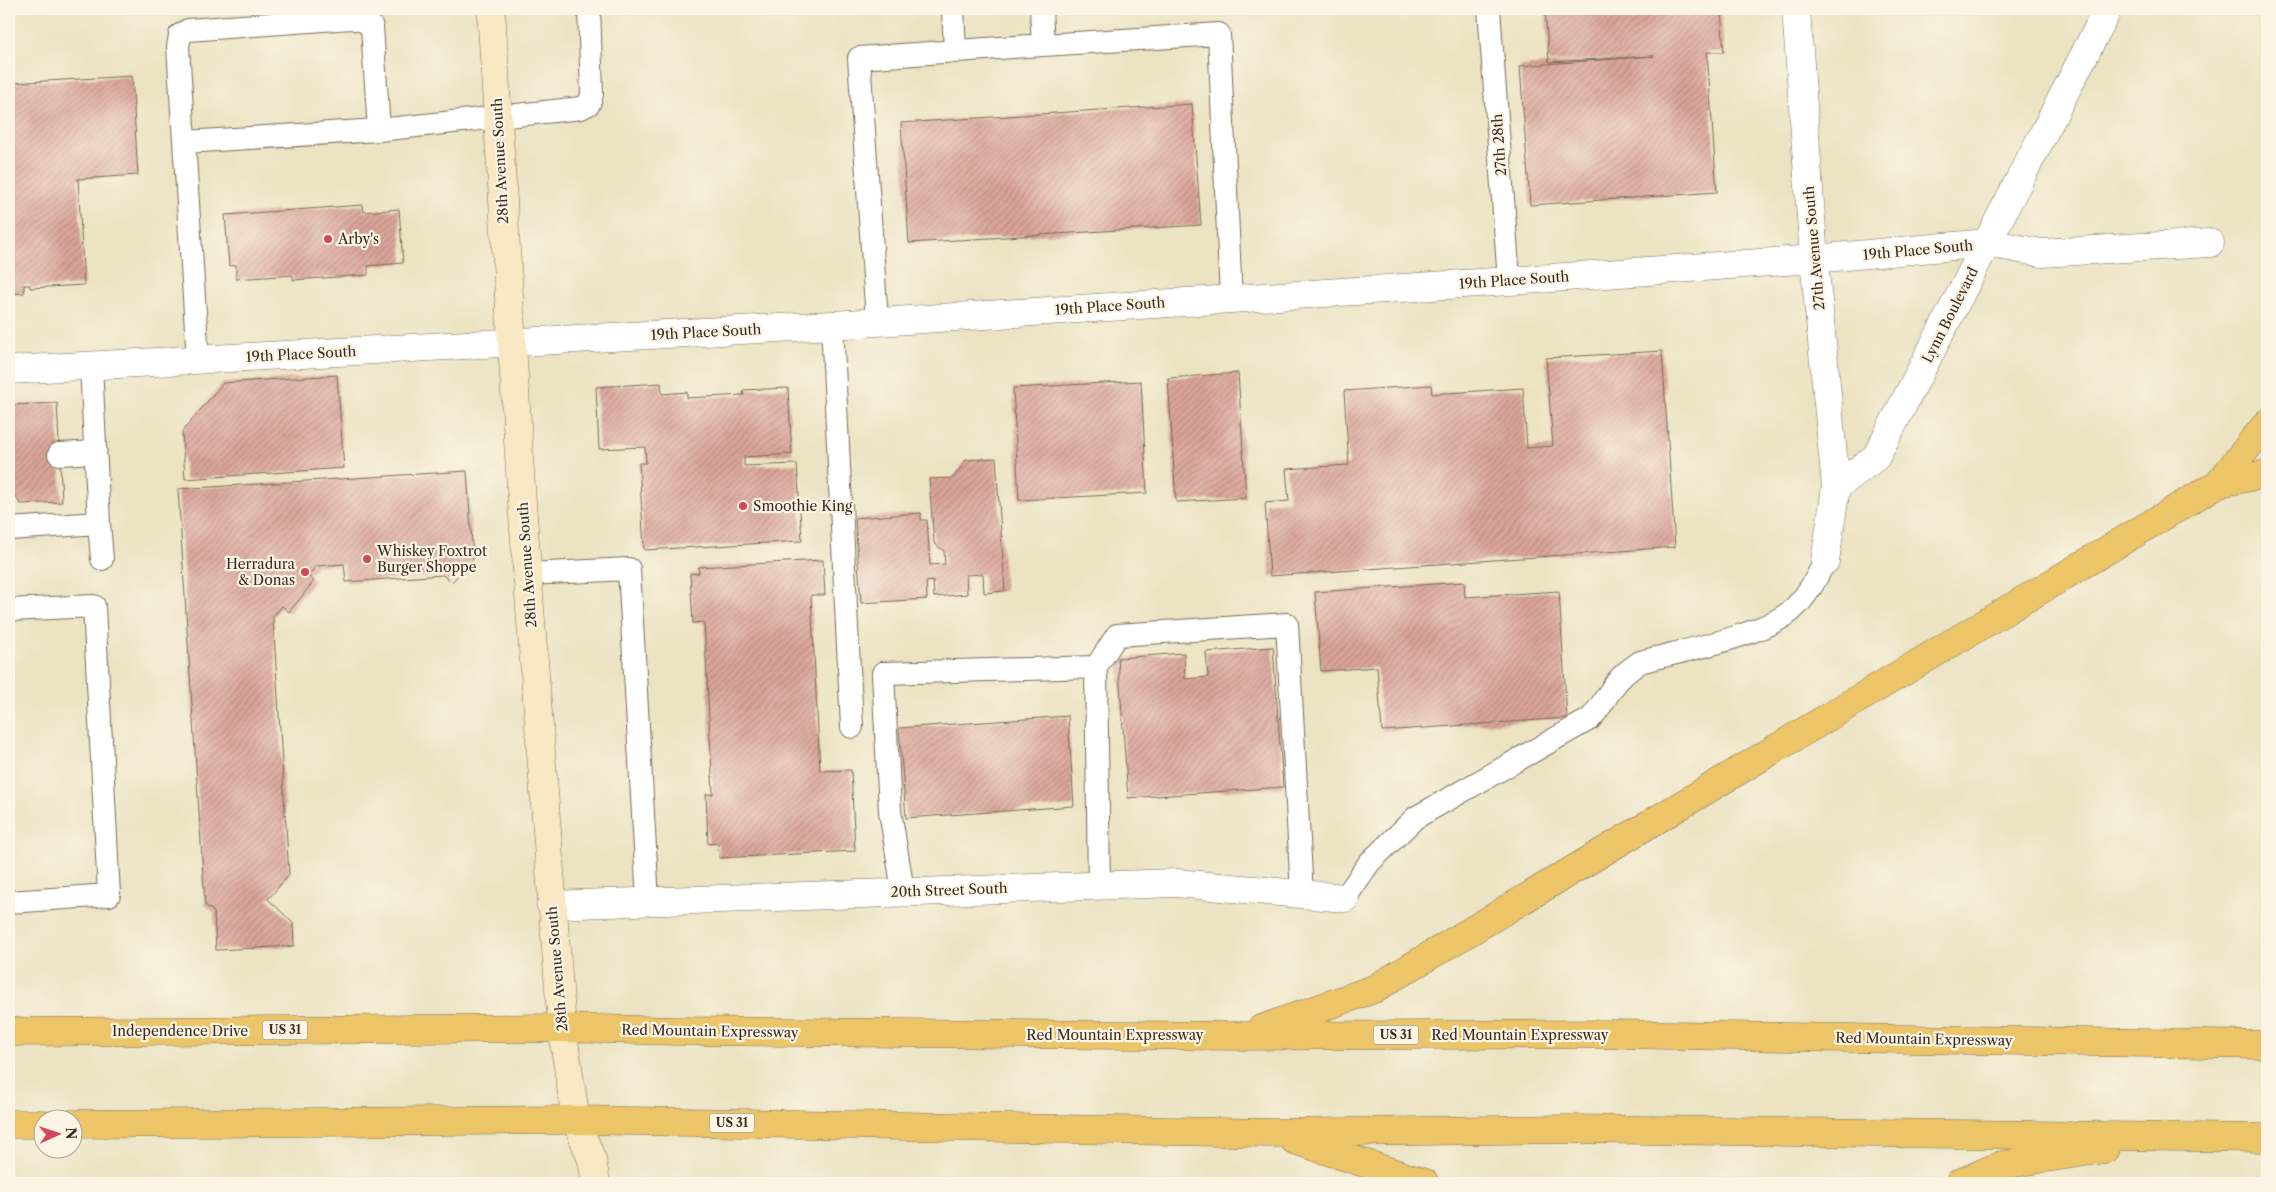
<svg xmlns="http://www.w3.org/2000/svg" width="2276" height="1192" viewBox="0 0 2276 1192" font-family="'Libre Caslon Text',serif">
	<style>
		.building { fill: url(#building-hatch) }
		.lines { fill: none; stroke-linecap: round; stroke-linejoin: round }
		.lane-casing { stroke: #796b57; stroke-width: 24 }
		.street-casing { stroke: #796b57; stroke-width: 29 }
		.secondary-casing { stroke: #796b57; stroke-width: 29 }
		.primary-casing { stroke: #796b57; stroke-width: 29 }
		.highway-casing { stroke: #796b57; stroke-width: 29 }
		.lane { stroke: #fff; stroke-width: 22 }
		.street { stroke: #fff; stroke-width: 28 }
		.secondary { stroke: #f8e8c3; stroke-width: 28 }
		.primary { stroke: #edc569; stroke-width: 28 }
		.highway { stroke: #edc569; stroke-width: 28 }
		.poi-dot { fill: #d1495b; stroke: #fcf5e5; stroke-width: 2 }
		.labels { text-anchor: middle; stroke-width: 4.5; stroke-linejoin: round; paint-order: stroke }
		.shield { fill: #fcf5e5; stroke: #75675a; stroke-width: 1 }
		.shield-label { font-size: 12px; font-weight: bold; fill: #3b2a1e }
		.street-label { font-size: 14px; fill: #3b2a1e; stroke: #fcf5e5 }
		.poi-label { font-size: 14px; fill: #3b2a1e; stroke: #fcf5e5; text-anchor: start }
	</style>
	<defs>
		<pattern id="building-hatch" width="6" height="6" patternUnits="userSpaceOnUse" patternTransform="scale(1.25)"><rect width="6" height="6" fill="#dba69a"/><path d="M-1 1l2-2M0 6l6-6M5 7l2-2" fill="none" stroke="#b3877d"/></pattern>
	</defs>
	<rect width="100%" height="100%" fill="#fcf5e5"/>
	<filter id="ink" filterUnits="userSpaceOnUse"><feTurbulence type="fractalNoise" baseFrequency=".02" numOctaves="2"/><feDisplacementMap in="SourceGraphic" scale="10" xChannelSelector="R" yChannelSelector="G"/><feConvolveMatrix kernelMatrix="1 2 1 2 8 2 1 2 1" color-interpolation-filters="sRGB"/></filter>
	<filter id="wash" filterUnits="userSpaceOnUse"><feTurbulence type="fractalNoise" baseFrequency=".0096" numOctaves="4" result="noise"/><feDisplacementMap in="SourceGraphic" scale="20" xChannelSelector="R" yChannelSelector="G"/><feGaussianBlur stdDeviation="1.12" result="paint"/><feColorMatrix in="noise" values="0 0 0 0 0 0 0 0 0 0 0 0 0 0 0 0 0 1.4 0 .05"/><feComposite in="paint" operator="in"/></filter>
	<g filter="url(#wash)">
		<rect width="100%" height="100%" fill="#ebe3c2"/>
		<g id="blocks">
			<path class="building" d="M9,9H12L13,30H9Z
				M1545,9H1721L1724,52H1707L1717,192L1530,205L1520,66L1654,56L1549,62Z
				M132,76L138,175L78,179L84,285L30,288V285H24V293L9,294V86H11V83Z
				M1192,104L1201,225L909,243L901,123Z
				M363,205L364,212L399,209L403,263L368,266V275L293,280V275L236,279V265L229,266L225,215Z
				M1662,351L1675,547L1270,576L1265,503L1289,501L1286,469L1349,465L1344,391L1431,385L1432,394L1523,388L1527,448L1553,446L1546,358Z
				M1238,373L1246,498L1176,502L1168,378Z
				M337,375L344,468L185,479L182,432L223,383Z
				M1141,381L1147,493L1019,500L1013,388Z
				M661,383L662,394L687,392V398L744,395L743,390L788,388L792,454L744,457V466L797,464L802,541L644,550L639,463H646L645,447L599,449L596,387Z
				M57,403L62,502L20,504L9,484V405Z
				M996,458L1005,591L984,593L983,574L966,575L967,594L934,597L933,581L926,582L927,599L861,603L855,518L921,513V520H927L930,565L945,564L944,551L934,543L929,479L953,478L966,460Z
				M467,471L473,559L451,583L443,575L346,582L344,564L316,566L308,576L314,581L289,612L282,606L273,617L289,875L268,899L293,923L294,946L216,950L214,912L205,905L178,489Z
				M823,560L825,595H811L820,771L851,770L855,851L719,858L718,843L708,844L706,794H713L704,622L693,623L690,574L699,573L698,567Z
				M1464,582L1465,597L1559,591L1567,718L1382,731L1377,667L1321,671L1315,592Z
				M1273,647L1283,787L1128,798L1118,658L1184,653L1185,679L1208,677L1206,652Z
				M1068,716L1074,806L906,818L899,728Z"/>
		</g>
	</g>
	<g filter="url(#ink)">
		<use href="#blocks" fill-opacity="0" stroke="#796b57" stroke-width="1"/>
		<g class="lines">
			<defs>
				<path id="lane" d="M953,9L955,52
					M1489,9L1509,281
					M1043,45L1219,34L1231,299
					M185,142L379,130L581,108L589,104L592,94L589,9
					M877,321L859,58L1043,45L1041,9
					M832,325L852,727
					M198,360L178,47L180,35L188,30L351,18L364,21L372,27L379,130
					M59,454L95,452
					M99,523L102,559
					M9,529L99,523L91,366
					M528,574L629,569L648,901
					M9,610L94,606L109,895L9,902
					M1096,667L1117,635L1287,624L1302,894
					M903,891L890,811L883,673L1096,667L1099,885
					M1345,898L1369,863L1415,818L1590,719C1600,709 1603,701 1611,690C1618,678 1629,670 1640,662C1680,651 1760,637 1791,611C1807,597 1816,579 1825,561"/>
				<path id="street" d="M1796,9L1814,259L1836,487
					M9,370L832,325L1509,281L1814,259L1987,243L2042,253L2210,243
					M1825,561L1836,487L1876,457L2108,9
					M551,905L1176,883L1345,898"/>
				<path id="secondary" d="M491,9L522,503L562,1028L576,1120L592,1160L596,1183"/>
				<path id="primary" d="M9,1032L562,1028
					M9,1124H42
					M72,1124L576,1120"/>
				<path id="highway" d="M2219,483L2267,423
					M562,1028L678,1031L1240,1036L1614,1034L2267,1045
					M1261,1029L1374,989L2219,483L2267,474
					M576,1120L1273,1133L1566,1129L2267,1138
					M1294,1140L1425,1183
					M1959,1183L2001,1165L2105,1149"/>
			</defs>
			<use href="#lane" class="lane-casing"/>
			<use href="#street" class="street-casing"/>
			<use href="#secondary" class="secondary-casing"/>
			<use href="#primary" class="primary-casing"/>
			<use href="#highway" class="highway-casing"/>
			<use href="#lane" class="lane"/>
			<use href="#street" class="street"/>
			<use href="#secondary" class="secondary"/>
			<use href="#primary" class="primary"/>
			<use href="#highway" class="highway"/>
		</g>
	</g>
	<g class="poi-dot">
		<circle cx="328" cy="239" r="5"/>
		<circle cx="743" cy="506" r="5"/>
		<circle cx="367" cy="559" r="5"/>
		<circle cx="305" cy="572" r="5"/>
	</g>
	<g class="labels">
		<g class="shield">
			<rect x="262.5" y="1020.5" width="45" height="19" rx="4"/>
			<rect x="1373.5" y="1025.5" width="45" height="19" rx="4"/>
			<rect x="709.5" y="1113.5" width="45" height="19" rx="4"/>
		</g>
		<g class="shield-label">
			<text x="285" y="1034">US 31</text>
			<text x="1396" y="1039">US 31</text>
			<text x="732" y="1127">US 31</text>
		</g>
		<g class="street-label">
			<text transform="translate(1499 145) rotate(-94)" y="5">27th 28th</text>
			<text transform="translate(500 161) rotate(-93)" y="5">28th Avenue South</text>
			<text transform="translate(1814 248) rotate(-95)" y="5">27th Avenue South</text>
			<text transform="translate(1918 250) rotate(-5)" y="5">19th Place South</text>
			<text transform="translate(1514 280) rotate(-4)" y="5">19th Place South</text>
			<text transform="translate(1110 306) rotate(-4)" y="5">19th Place South</text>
			<text transform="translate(1950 315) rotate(-63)" y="5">Lynn Boulevard</text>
			<text transform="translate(706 332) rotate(-3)" y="5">19th Place South</text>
			<text transform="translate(301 354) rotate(-3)" y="5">19th Place South</text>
			<text transform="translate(527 565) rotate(-94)" y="5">28th Avenue South</text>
			<text transform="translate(949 890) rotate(-2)" y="5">20th Street South</text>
			<text transform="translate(557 969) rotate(-95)" y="5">28th Avenue South</text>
			<text x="180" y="1036">Independence Drive</text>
			<text transform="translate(710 1031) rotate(1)" y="5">Red Mountain Expressway</text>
			<text x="1115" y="1040">Red Mountain Expressway</text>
			<text x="1520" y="1040">Red Mountain Expressway</text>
			<text transform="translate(1924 1039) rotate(1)" y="5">Red Mountain Expressway</text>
		</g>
		<g class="poi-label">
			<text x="338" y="244">Arby's</text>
			<text x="753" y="511">Smoothie King</text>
			<text x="377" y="556">Whiskey Foxtrot<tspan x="377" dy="16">Burger Shoppe</tspan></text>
			<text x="295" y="569" text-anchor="end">Herradura<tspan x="295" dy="16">&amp; Donas</tspan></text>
		</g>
	</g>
	<rect width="2276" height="1192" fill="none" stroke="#fcf5e5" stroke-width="30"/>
	<g transform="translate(58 1134) rotate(87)"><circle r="24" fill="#fcf5e5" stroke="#afa495"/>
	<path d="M0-4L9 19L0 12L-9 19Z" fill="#d1495b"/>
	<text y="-8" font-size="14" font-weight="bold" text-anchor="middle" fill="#3b2a1e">N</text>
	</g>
</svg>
